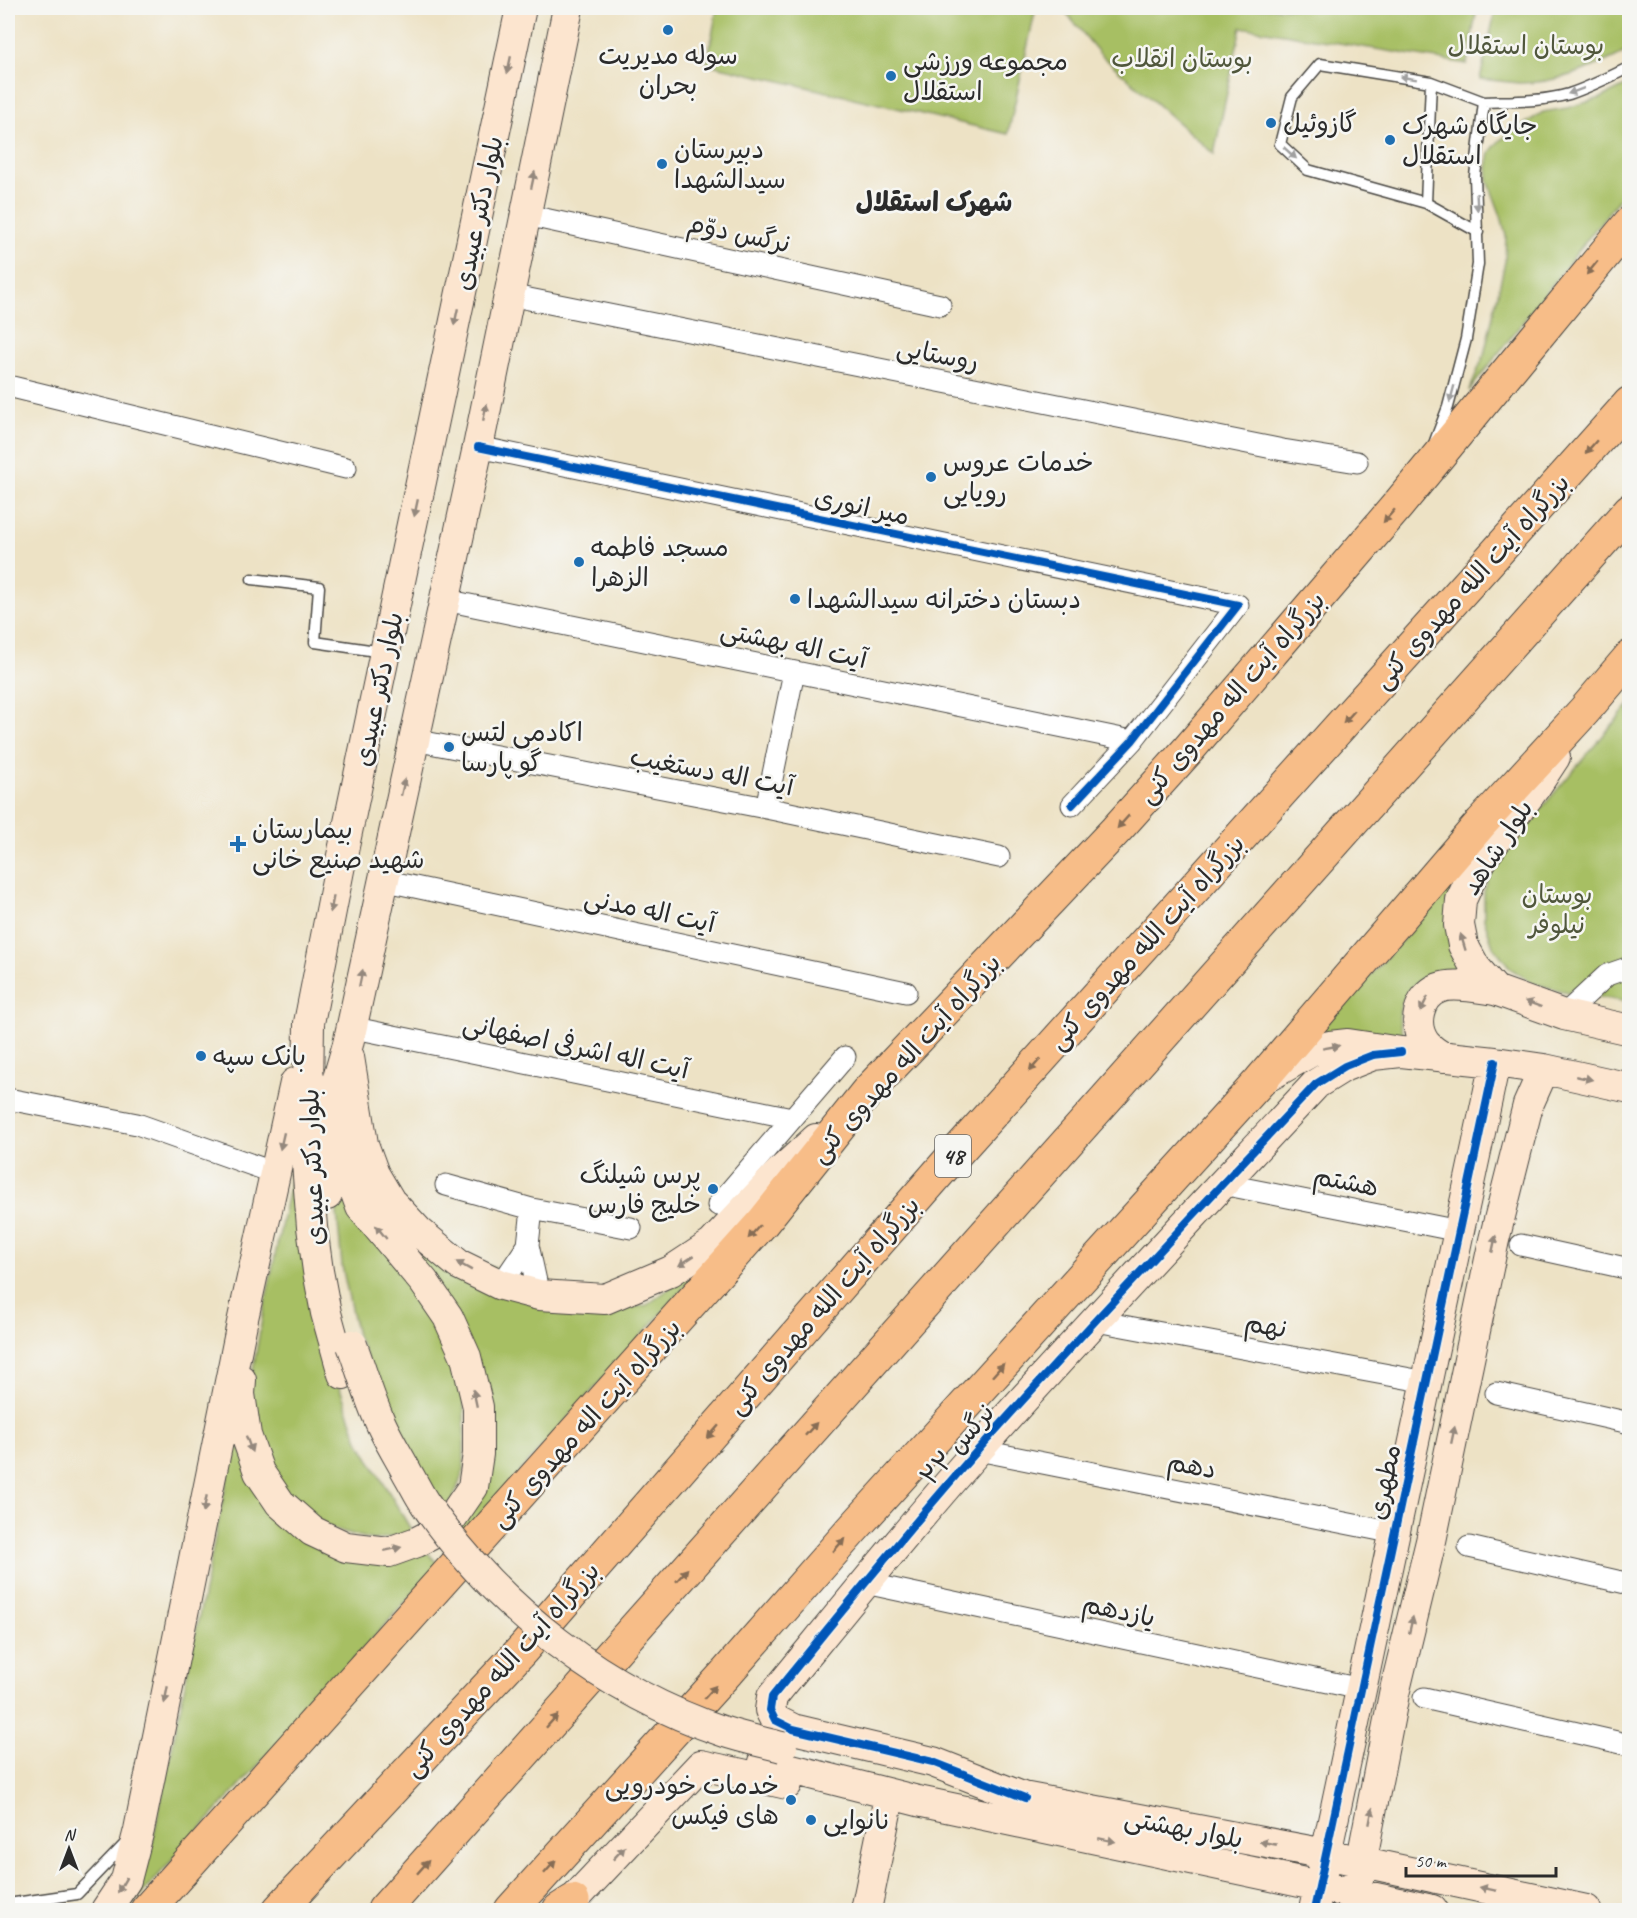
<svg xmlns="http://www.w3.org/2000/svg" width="1637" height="1918" viewBox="0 0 1637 1918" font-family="Caveat,'Playpen Sans Arabic',sans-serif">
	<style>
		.green { fill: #a7bf64; stroke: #697548; stroke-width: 1.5 }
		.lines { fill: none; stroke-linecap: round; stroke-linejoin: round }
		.lane-casing { stroke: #484642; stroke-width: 13 }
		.street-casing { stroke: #484642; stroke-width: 23 }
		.secondary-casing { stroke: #484642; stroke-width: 32 }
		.primary-casing { stroke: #484642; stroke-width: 35 }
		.highway-casing { stroke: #484642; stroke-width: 35 }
		.lane { stroke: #fff; stroke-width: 10 }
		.street { stroke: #fff; stroke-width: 21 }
		.secondary { stroke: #fce5cf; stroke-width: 30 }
		.primary { stroke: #f7bd88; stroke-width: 33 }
		.highway { stroke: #f7bd88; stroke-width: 33 }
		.secondary-bridge-casing { stroke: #484642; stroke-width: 32; stroke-linecap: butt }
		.secondary-bridge { stroke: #fce5cf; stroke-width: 30 }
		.cycleway-casing { stroke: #f6f6f2; stroke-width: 11 }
		.cycleway { stroke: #0057b8; stroke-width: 8 }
		.oneway { fill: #94887d }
		.oneway2 { fill: #a0a0a0 }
		.oneway3 { fill: #876d55 }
		.poi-dot { fill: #1f6fb2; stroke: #f6f6f2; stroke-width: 2 }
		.labels { text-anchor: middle; stroke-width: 5; stroke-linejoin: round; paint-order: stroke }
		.shield { fill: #f6f6f2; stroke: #686867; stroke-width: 1.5 }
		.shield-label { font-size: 24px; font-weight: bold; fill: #2b2b2b }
		.park-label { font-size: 26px; fill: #50573c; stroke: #f6f6f2 }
		.poi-label { font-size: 26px; fill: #2b2b2b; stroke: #f6f6f2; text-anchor: start }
		.street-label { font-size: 26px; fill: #2b2b2b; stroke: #f6f6f2 }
		.neighbourhood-label { font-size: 27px; font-weight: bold; fill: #2b2b2b; stroke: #f6f6f2 }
	</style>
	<rect width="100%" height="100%" fill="#f6f6f2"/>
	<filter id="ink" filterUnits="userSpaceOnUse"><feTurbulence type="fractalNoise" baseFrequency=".0167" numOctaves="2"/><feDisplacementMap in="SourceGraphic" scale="12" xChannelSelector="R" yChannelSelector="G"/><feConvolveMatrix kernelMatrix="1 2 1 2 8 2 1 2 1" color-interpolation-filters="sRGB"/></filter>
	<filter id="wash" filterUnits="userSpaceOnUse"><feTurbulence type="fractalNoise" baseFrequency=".008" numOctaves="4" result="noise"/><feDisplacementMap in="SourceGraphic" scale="24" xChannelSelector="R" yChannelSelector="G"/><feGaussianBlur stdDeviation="1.35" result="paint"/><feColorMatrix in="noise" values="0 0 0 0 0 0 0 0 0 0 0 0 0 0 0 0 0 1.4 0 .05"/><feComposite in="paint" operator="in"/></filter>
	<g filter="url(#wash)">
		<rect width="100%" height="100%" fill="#ede2c5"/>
		<path class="green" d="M717,8H1036L1008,134L707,64Z
			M1062,8H1477L1467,64L1241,27L1214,154L1101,55Z
			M1496,8H1629V50C1595,68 1556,84 1518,83C1505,82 1492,80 1480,79Z
			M1629,84V186L1469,391L1484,355L1505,262L1506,235L1501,216L1488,181L1487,167L1490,152L1500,140L1543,112L1567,108L1601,98Z
			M1629,705V1002L1563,991L1535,984L1511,969L1493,946L1484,919V891L1494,864Z
			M1464,872L1469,976C1460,975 1449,972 1440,973C1415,974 1393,1003 1401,1028C1403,1034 1407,1040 1409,1045L1304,1048Z
			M300,1134L317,1323L358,1440L413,1533L373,1540L330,1528L292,1499L265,1461L250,1387L262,1319Z
			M336,1149L450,1344L464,1397V1470L453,1499L443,1509L422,1482L357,1336L342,1266L335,1192Z
			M735,1231L463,1535L457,1527L491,1454L409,1238L615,1310L647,1305L686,1276Z
			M235,1441L301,1540L427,1552L439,1565L127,1910H125L148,1864Z"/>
	</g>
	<g filter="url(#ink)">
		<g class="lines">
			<defs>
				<path id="lane" d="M1426,203L1431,82
					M1478,232L1426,203L1308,170L1280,144L1292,97L1320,64L1431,82L1484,102
					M1435,441L1448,407L1466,339L1478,264L1475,176L1484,102C1512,101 1541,102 1569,94C1590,87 1610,77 1630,67
					M252,579L319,587L315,642L383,652
					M8,1904L77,1894L126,1843"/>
				<path id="street" d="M526,215L940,305
					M509,295L1283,450L1357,462
					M8,386L346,468
					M478,447L1238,605L1132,741L1072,805
					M445,600L1132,741
					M414,740L766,808L999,857
					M766,808L794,672
					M382,880L906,992
					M1564,1015L1607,975L1630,967
					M350,1027L792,1118
					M8,1099L137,1124L275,1173
					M1222,1184L1459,1231
					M446,1185L532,1209L631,1228
					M718,1205L845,1057
					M532,1209L528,1245L539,1295
					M1521,1245L1630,1269
					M501,1285L528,1245
					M1096,1321L1427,1382
					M1496,1393L1630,1423
					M978,1450L1395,1533
					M1469,1547L1630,1584
					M865,1583L1361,1689
					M1424,1698L1630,1745"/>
				<path id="secondary" d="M1555,757L1536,786L1485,855L1472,876L1461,900L1459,925L1463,945L1475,967L1495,990L1564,1015L1630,1030
					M349,1057L363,1144L374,1174L390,1201L418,1231L458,1264L501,1285L539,1295L605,1299L671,1271L712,1244L780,1172L816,1139
					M1443,1057C1436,1053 1430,1049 1425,1043C1412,1025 1418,996 1439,988C1453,982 1480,988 1495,990
					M1269,1076L1312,1051L1330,1046L1348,1044L1401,1052L1495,1062L1544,1069L1630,1088
					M327,1195L326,1176L335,1089L348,1044L478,447L568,8
					M343,1374L326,1313L318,1271L312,1227L307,1163L309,1023L339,870L521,8
					M241,1380L240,1394L246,1435L259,1472L280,1503L312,1531L346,1547L389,1552L417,1542L436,1532L451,1519L473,1487L478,1454V1407L466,1357L448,1317L424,1282L361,1207L345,1163L341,1132
					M764,1762L918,1801L1432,1910
					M1007,1794L1326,1854L1586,1910
					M1025,1798L933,1762L793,1729L775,1720L770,1710L772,1697C840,1614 907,1530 978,1450C1088,1326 1203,1205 1316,1084L1345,1066L1373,1055L1401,1052
					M106,1910L126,1880L139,1830L242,1323L295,1083
					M564,1910L701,1765L787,1784
					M866,1910L887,1807
					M1314,1910L1495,1062
					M1352,1910L1394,1694L1431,1541L1494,1240L1528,1105L1544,1069"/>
				<path id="primary" d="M147,1910L763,1222L867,1092L1116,830L1188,750L1398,505L1630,223
					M511,1910L727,1672L851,1531L1260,1081L1482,822L1584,711L1630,657
					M559,1910L573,1901"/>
				<path id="highway" d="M279,1910L523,1649L948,1162L1488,562L1630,403
					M384,1910L1630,510"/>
			</defs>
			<use href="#lane" class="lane-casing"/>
			<use href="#street" class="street-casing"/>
			<use href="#secondary" class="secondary-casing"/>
			<use href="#primary" class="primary-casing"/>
			<use href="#highway" class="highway-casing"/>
			<use href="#lane" class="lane"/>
			<use href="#street" class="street"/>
			<use href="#secondary" class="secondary"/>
			<use href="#primary" class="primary"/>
			<use href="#highway" class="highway"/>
			<defs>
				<path id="secondary-bridge" d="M352,1345C361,1369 368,1394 378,1417C386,1437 398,1455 408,1474C414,1484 419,1495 426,1505C498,1609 605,1692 725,1732C743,1738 763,1742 782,1747"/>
			</defs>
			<use href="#secondary-bridge" class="secondary-bridge-casing"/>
			<use href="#secondary-bridge" class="secondary-bridge"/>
			<defs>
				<path id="cycleway" d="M478,447L1238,605L1132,741L1072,805
					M1025,1798L933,1762L793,1729L775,1720L770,1710L772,1697C840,1614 907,1530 978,1450C1088,1326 1203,1205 1316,1084L1345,1066L1373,1055L1401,1052
					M1314,1910L1495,1062"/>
			</defs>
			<use href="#cycleway" class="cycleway-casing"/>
			<use href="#cycleway" class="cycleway"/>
		</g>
		<defs><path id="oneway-solid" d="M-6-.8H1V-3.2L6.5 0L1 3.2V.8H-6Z" transform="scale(1.5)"/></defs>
		<g class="oneway">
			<use href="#oneway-solid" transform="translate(509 65) rotate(102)"/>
			<use href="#oneway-solid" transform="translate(533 180) rotate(-78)"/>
			<use href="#oneway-solid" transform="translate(456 317) rotate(102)"/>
			<use href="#oneway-solid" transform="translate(485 412) rotate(-78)"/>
			<use href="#oneway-solid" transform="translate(416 508) rotate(102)"/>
			<use href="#oneway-solid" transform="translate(403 787) rotate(-77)"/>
			<use href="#oneway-solid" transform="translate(332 904) rotate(101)"/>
			<use href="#oneway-solid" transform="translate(1463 942) rotate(-107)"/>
			<use href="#oneway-solid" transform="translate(361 978) rotate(-78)"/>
			<use href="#oneway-solid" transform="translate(1424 1004) rotate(117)"/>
			<use href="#oneway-solid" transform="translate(1533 1004) rotate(-160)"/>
			<use href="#oneway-solid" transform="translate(1331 1047) rotate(-10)"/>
			<use href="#oneway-solid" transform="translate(1584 1078) rotate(12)"/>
			<use href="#oneway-solid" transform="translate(282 1141) rotate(103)"/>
			<use href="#oneway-solid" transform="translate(381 1232) rotate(-129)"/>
			<use href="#oneway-solid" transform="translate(1494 1244) rotate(-78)"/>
			<use href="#oneway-solid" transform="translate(686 1261) rotate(147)"/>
			<use href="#oneway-solid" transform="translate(464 1266) rotate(-151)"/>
			<use href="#oneway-solid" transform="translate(475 1398) rotate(-102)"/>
			<use href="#oneway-solid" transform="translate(1453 1435) rotate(-78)"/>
			<use href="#oneway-solid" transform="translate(249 1444) rotate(70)"/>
			<use href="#oneway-solid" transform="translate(205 1504) rotate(101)"/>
			<use href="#oneway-solid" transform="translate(393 1549) rotate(-12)"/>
			<use href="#oneway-solid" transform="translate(1411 1625) rotate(-77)"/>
			<use href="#oneway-solid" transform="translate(166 1695) rotate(101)"/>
			<use href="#oneway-solid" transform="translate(1371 1816) rotate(-79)"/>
			<use href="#oneway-solid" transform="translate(1107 1840) rotate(12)"/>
			<use href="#oneway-solid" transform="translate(1268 1843) rotate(-169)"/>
			<use href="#oneway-solid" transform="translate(619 1853) rotate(-47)"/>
			<use href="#oneway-solid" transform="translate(122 1885) rotate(120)"/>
			<use href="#oneway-solid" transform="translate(1488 1889) rotate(-168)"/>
		</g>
		<g class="oneway2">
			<use href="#oneway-solid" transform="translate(1408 78) rotate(-171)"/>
			<use href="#oneway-solid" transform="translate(1576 91) rotate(160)"/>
			<use href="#oneway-solid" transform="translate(1290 153) rotate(42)"/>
			<use href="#oneway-solid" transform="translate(1477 202) rotate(87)"/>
			<use href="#oneway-solid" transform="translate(1452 394) rotate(105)"/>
		</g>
		<g class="oneway3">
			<use href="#oneway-solid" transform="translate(1592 268) rotate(129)"/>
			<use href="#oneway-solid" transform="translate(1591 447) rotate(131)"/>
			<use href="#oneway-solid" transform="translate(1389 516) rotate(131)"/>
			<use href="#oneway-solid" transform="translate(1349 717) rotate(132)"/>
			<use href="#oneway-solid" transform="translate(1123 822) rotate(132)"/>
			<use href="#oneway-solid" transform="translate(1035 1065) rotate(132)"/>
			<use href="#oneway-solid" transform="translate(754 1232) rotate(132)"/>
			<use href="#oneway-solid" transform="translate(998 1370) rotate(-48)"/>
			<use href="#oneway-solid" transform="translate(811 1429) rotate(-48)"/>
			<use href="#oneway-solid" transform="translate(713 1432) rotate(131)"/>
			<use href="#oneway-solid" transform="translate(839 1545) rotate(-49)"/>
			<use href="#oneway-solid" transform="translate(682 1575) rotate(-48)"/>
			<use href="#oneway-solid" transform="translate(710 1692) rotate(-48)"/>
			<use href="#oneway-solid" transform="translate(552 1721) rotate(-48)"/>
			<use href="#oneway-solid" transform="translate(423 1867) rotate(-48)"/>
			<use href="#oneway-solid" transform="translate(550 1867) rotate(-48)"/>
		</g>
	</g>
	<g class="poi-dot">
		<circle cx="668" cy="30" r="6"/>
		<circle cx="891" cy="76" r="6"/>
		<circle cx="1271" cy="123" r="6"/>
		<circle cx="1390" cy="140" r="6"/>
		<circle cx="662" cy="164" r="6"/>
		<circle cx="931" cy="477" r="6"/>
		<circle cx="579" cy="562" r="6"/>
		<circle cx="795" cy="599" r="6"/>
		<circle cx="449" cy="747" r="6"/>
		<path d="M235 835h6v6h6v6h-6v6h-6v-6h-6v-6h6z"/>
		<circle cx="201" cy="1056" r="6"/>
		<circle cx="713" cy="1189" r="6"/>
		<circle cx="791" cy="1800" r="6"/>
		<circle cx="811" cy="1820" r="6"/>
	</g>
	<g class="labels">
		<rect class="shield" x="935" y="1135" width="36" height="42" rx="4.5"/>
		<g class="shield-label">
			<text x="953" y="1164">48</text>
		</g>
		<g class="park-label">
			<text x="1526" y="54">بوستان استقلال</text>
			<text x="1182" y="67">بوستان انقلاب</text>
			<text x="1557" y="903">بوستان<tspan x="1557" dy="30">نیلوفر</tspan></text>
		</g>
		<g class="poi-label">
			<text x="668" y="64" text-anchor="middle">سوله مدیریت<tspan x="668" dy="30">بحران</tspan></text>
			<text x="903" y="70">مجموعه ورزشی<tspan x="903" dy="30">استقلال</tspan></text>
			<text x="1283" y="132">گازوئیل</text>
			<text x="1402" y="134">جایگاه شهرک<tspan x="1402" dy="30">استقلال</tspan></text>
			<text x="674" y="158">دبیرستان<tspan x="674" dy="30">سیدالشهدا</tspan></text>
			<text x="943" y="471">خدمات عروس<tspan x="943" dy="30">رویایی</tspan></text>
			<text x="591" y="556">مسجد فاطمه<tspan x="591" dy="30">الزهرا</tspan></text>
			<text x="807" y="608">دبستان دخترانه سیدالشهدا</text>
			<text x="461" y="741">اکادمی لتس<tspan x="461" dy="30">گو پارسا</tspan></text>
			<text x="252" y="838">بیمارستان<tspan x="252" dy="30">شهید صنیع خانی</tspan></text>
			<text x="213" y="1065">بانک سپه</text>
			<text x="701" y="1183" text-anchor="end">پرس شیلنگ<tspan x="701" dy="30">خلیج فارس</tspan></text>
			<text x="779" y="1794" text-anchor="end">خدمات خودرویی<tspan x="779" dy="30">های فیکس</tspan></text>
			<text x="823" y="1829">نانوایی</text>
		</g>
		<g class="street-label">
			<text transform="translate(478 213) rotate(-78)" y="9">بلوار دکتر عبیدی</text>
			<text transform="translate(739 233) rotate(12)" y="9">نرگس دوّم</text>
			<text transform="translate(938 354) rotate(11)" y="9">روستایی</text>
			<text transform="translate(862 506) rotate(12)" y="9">میر انوری</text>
			<text transform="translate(1471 581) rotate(-48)" y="9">بزرگراه آیت الله مهدوی کنی</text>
			<text transform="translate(794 644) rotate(12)" y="9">آیت اله بهشتی</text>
			<text transform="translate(378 689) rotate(-78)" y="9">بلوار دکتر عبیدی</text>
			<text transform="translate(1231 697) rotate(-49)" y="9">بزرگراه آیت اله مهدوی کنی</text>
			<text transform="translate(712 771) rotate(11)" y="9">آیت اله دستغیب</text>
			<text transform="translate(1497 847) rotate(-57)" y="9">بلوار شاهد</text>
			<text transform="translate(650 910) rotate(12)" y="9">آیت اله مدنی</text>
			<text transform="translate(1146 942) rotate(-48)" y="9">بزرگراه آیت الله مهدوی کنی</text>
			<text transform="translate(576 1046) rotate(12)" y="9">آیت اله اشرفی اصفهانی</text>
			<text transform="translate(905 1058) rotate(-48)" y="9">بزرگراه آیت اله مهدوی کنی</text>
			<text transform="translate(312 1167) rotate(-92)" y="9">بلوار دکتر عبیدی</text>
			<text transform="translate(1346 1181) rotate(11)" y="9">هشتم</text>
			<text transform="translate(823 1305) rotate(-49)" y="9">بزرگراه آیت الله مهدوی کنی</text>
			<text transform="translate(1266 1325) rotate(10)" y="9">نهم</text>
			<text transform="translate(585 1423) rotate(-48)" y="9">بزرگراه آیت اله مهدوی کنی</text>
			<text transform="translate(957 1444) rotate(-49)" y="9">نرگس ۲۲</text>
			<text transform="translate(1192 1465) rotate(11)" y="9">دهم</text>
			<text transform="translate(1384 1482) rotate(-78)" y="9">مطهری</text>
			<text transform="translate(1119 1610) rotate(12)" y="9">یازدهم</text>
			<text transform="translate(501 1669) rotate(-48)" y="9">بزرگراه آیت الله مهدوی کنی</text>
			<text transform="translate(1184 1828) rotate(11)" y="9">بلوار بهشتی</text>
		</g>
		<g class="neighbourhood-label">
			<text x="934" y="211">شهرک استقلال</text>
		</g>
	</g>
	<rect width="1637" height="1918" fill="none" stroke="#f6f6f2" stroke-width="30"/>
	<g transform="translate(69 1849)" stroke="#f6f6f2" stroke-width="4.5" paint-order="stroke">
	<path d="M0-4.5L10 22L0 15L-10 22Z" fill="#2b2b2b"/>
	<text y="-9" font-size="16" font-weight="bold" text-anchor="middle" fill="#2b2b2b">N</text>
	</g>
	<path d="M1406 1867v9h150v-9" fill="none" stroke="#2b2b2b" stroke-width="3"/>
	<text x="1415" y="1867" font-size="18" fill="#2b2b2b" stroke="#f6f6f2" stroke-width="4.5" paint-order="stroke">50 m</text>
</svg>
